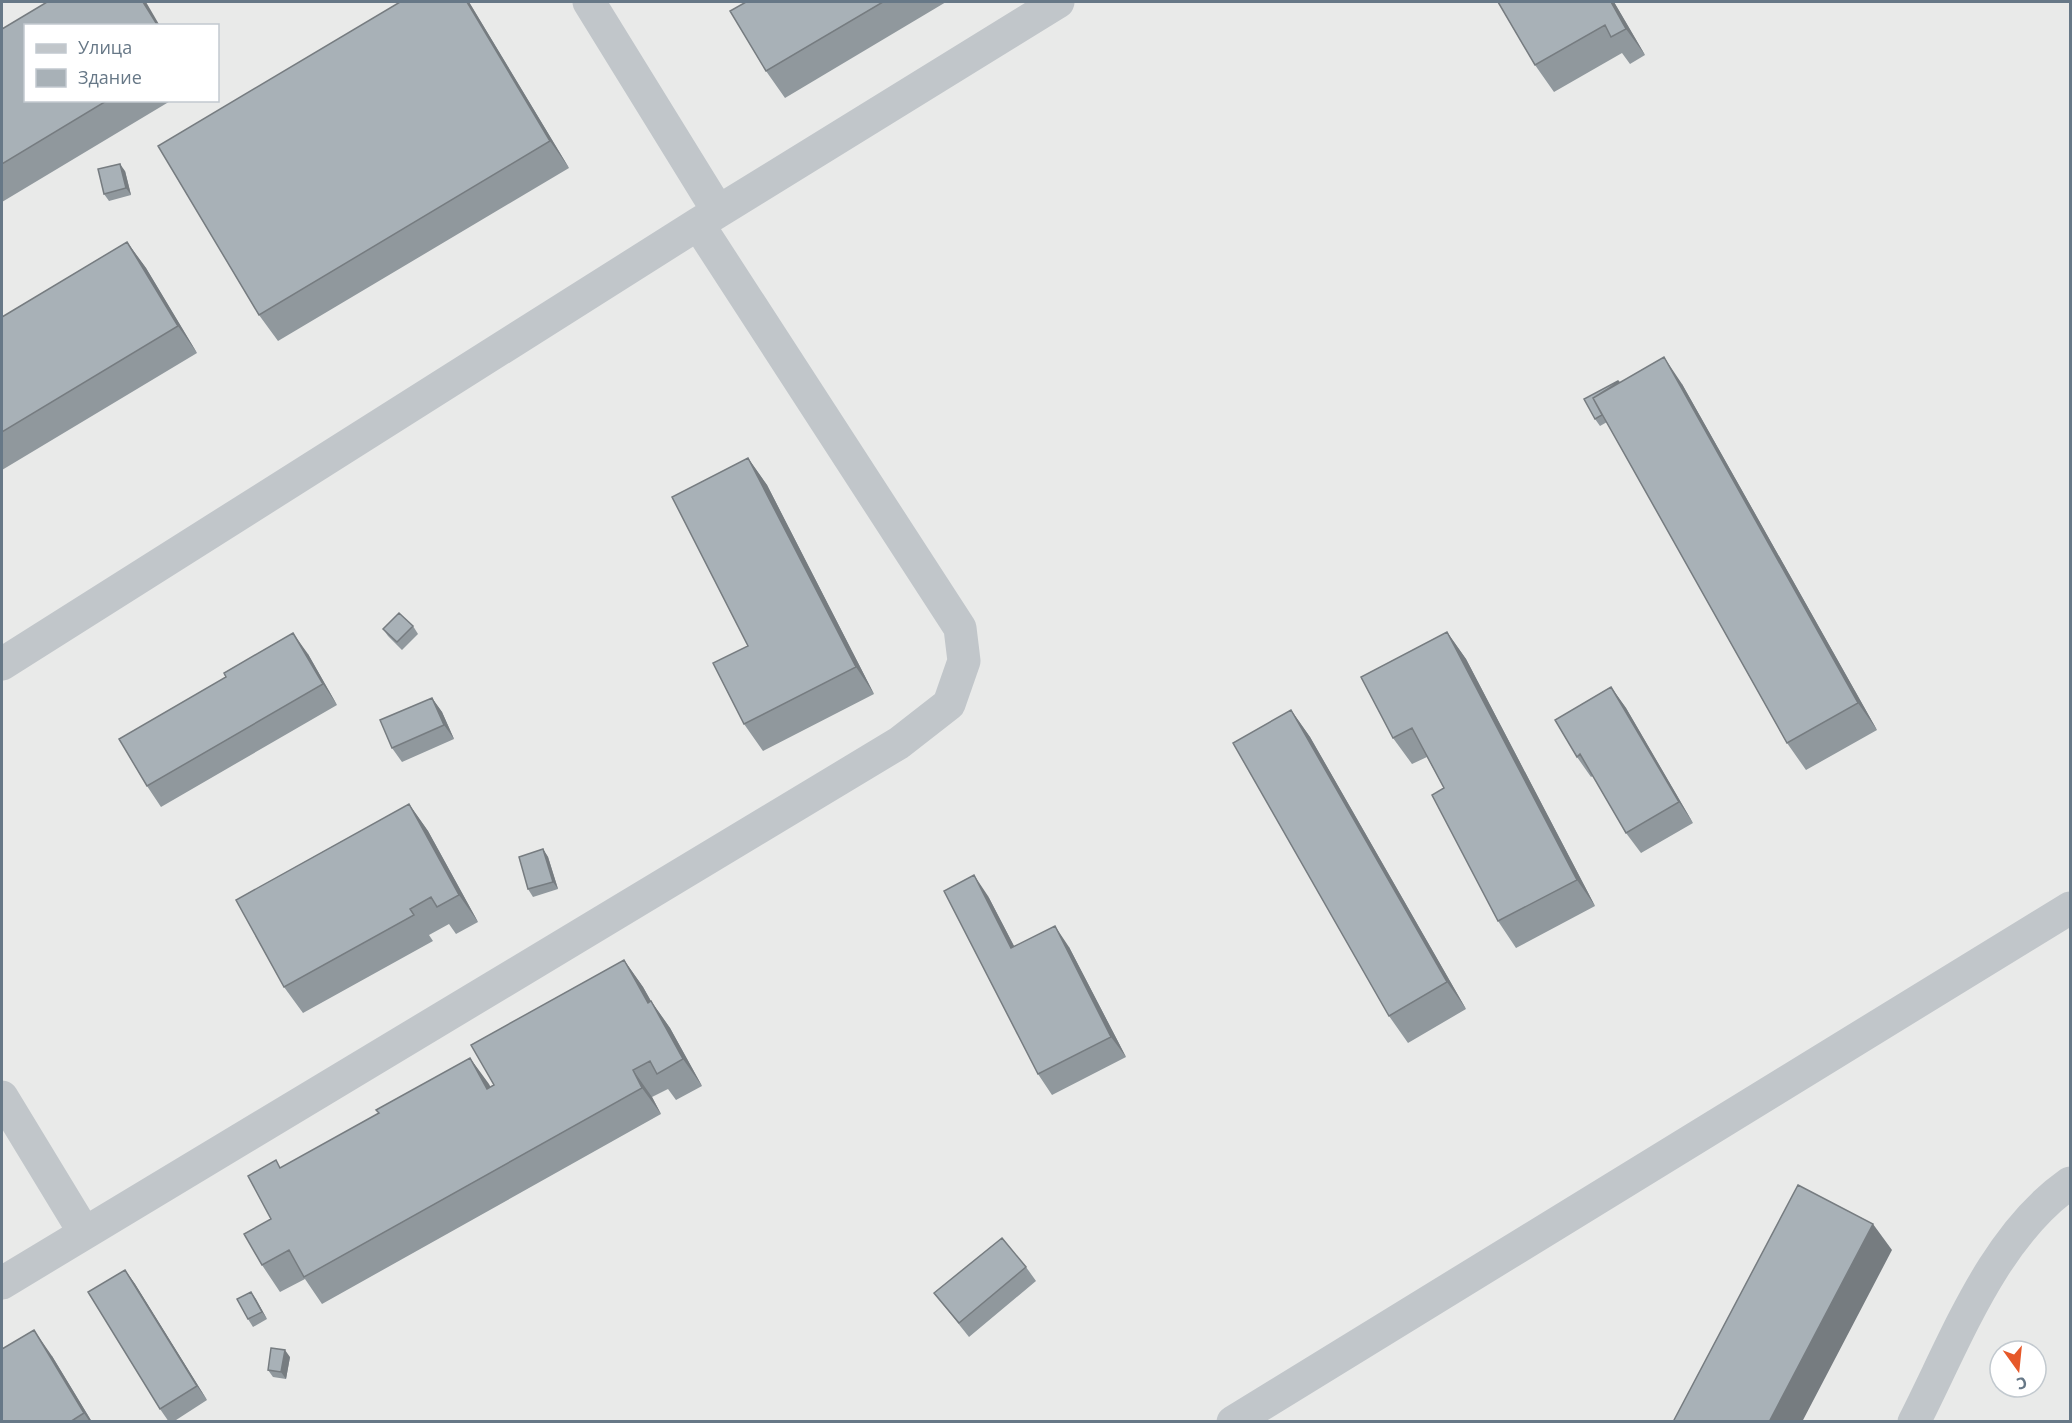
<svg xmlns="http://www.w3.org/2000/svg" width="2072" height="1423" viewBox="0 0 2072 1423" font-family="'Open Sans',sans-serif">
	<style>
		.built { fill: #e9eae9; fill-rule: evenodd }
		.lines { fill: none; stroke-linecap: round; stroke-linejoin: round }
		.minor { stroke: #c1c6ca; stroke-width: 33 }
		.wall { fill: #90989d }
		.shaded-wall { fill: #767c80 }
		.building { fill: #a8b1b7; stroke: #767c80; stroke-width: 1.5 }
	</style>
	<rect width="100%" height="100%" fill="#f8f9f6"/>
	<path class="built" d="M2,2H2070V1421H2ZM26,26H218V100H26ZM2000,1351H2036V1387H2000Z"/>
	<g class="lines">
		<path class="minor" d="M589,2L718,211
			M2,664L698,224L1058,2
			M2,1097L84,1232
			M2,1283L899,743L949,704L964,661L960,628L698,224
			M1233,1422L2070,908
			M1914,1422C1956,1340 1993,1237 2070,1183"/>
	</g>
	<path class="wall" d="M400,2H469L569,168L278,341L259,315Z
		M746,2H946L785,98L766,71Z
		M1498,2H1614L1645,55L1630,64L1622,53L1554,92L1535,65Z
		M2,29L26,100H172L2,202Z
		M125,171L131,195L109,201L104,194Z
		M127,242L146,268L197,353L2,470V317Z
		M1620,382L1682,384L1877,730L1806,770L1787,743L1607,422L1600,426L1595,419Z
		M748,458L767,485L874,694L763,751L744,724L748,646Z
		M413,626L418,634L402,650L388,636L383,629Z
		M1447,632L1466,659L1595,906L1516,948L1498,921L1444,788L1427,757L1412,764L1393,738Z
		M308,654L337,705L161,807L147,786Z
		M1611,687L1626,708L1693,823L1641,853L1626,833L1593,776L1591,777L1577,757Z
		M432,698L442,712L454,739L402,762L392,748Z
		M1291,710L1310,737L1466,1009L1408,1043L1389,1016Z
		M409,804L428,831L478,922L456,934L449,924L429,935L433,941L303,1013L284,987Z
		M543,849L548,857L558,889L533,897L528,889Z
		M988,896L1014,946L1069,947L1126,1057L1052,1095L1038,1074Z
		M624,960L643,987L651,1001L670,1028L702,1086L676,1100L668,1089L652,1097L661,1114L322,1304L305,1279L280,1292L262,1265L281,1168L379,1113L470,1058L490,1087L494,1085Z
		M1026,1267L1036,1281L969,1337L934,1293Z
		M125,1270L135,1284L207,1400L173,1422H169L160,1409Z
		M251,1292L267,1319L253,1327L248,1319Z
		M52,1356L92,1422H2Z
		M290,1357L286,1379L273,1377L268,1370Z"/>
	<path class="shaded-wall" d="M143,2H146L160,26H158Z
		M467,2H469L569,168L550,141Z
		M1611,2H1614L1645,55L1626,29Z
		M120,164L125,171L131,195L126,188Z
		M127,242L146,268L197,353L178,326Z
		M1664,357L1682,384L1877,730L1858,703Z
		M748,458L767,485L874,694L856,667Z
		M1447,632L1466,659L1595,906L1577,880Z
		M293,633L308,654L337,705L323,684Z
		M1611,687L1626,708L1693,823L1679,802Z
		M432,698L442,712L454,739L444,725Z
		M1291,710L1310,737L1466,1009L1447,982Z
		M409,804L428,831L478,922L459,895Z
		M543,849L548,857L558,889L553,882Z
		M974,875L988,896L1026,969L1011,948Z
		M1055,926L1069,947L1126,1057L1111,1037Z
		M624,960L643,987L666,1028L651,1001L670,1028L702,1086L683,1059L648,1003Z
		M470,1058L489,1084L506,1116L487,1089Z
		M633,1070L652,1097L661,1114L642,1088Z
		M1873,1224L1892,1250L1802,1422H1769Z
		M125,1270L135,1284L207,1400L197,1386Z
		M251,1292L256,1299L267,1319L262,1312Z
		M34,1330L52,1356L92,1422H90L84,1413Z
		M285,1350L290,1357L286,1379L281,1372Z"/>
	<path class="building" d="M47,2H143L158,26H26V100H108L2,164V29Z
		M400,2H467L550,141L259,315L158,146Z
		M746,2H883L766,71L730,11Z
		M1498,2H1611L1626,29L1611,37L1605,25L1535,65Z
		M120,164L126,188L104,194L98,169Z
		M127,242L178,326L2,432V317Z
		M1664,357L1858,703L1787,743L1593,398Z
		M1618,381L1619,382L1593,398L1602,415L1595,419L1584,399Z
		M748,458L856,667L744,724L713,663L748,646L672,497Z
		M399,613L413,626L397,642L383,629Z
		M1447,632L1577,880L1498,921L1432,795L1444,788L1412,728L1393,738L1361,677Z
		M293,633L323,684L147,786L119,739L226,677L224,673Z
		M1611,687L1679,802L1626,833L1580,754L1577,757L1555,720Z
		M432,698L444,725L392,748L380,720Z
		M1291,710L1447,982L1389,1016L1233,743Z
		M409,804L459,895L437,907L431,897L410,909L414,915L284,987L236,900Z
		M543,849L553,882L528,889L519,857Z
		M974,875L1011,948L1055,926L1111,1037L1038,1074L944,891Z
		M624,960L648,1003L651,1001L683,1059L657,1074L650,1061L633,1070L642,1088L304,1277L289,1250L262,1265L244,1234L271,1219L248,1176L276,1160L280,1168L379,1113L376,1110L470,1058L487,1089L494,1085L471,1045Z
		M1798,1185L1873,1224L1769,1422H1673Z
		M1002,1238L1026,1267L959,1323L934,1293Z
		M125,1270L197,1386L160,1409L88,1292Z
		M251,1292L262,1312L248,1319L237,1299Z
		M34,1330L84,1413L70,1422H2V1349Z
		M271,1348L285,1350L281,1372L268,1370Z"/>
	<rect width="2072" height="1423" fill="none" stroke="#677887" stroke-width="6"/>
	<rect x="24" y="24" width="195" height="78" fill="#ffffff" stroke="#c2c9cf" stroke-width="1.5"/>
	<rect x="36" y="44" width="30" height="9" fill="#c1c6ca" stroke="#c2c9cf" stroke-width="1.5"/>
	<text x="78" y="54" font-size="18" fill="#677887">Улица</text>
	<rect x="36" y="69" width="30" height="18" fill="#a8b1b7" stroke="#c2c9cf" stroke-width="1.5"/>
	<text x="78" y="84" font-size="18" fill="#677887">Здание</text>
	<g transform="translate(2018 1369) rotate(165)"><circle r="28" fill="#ffffff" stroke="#c2c9cf" stroke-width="1.5"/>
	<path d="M0-4.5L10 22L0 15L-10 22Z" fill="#e65829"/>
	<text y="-9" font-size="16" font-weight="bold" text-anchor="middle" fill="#677887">С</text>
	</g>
</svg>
